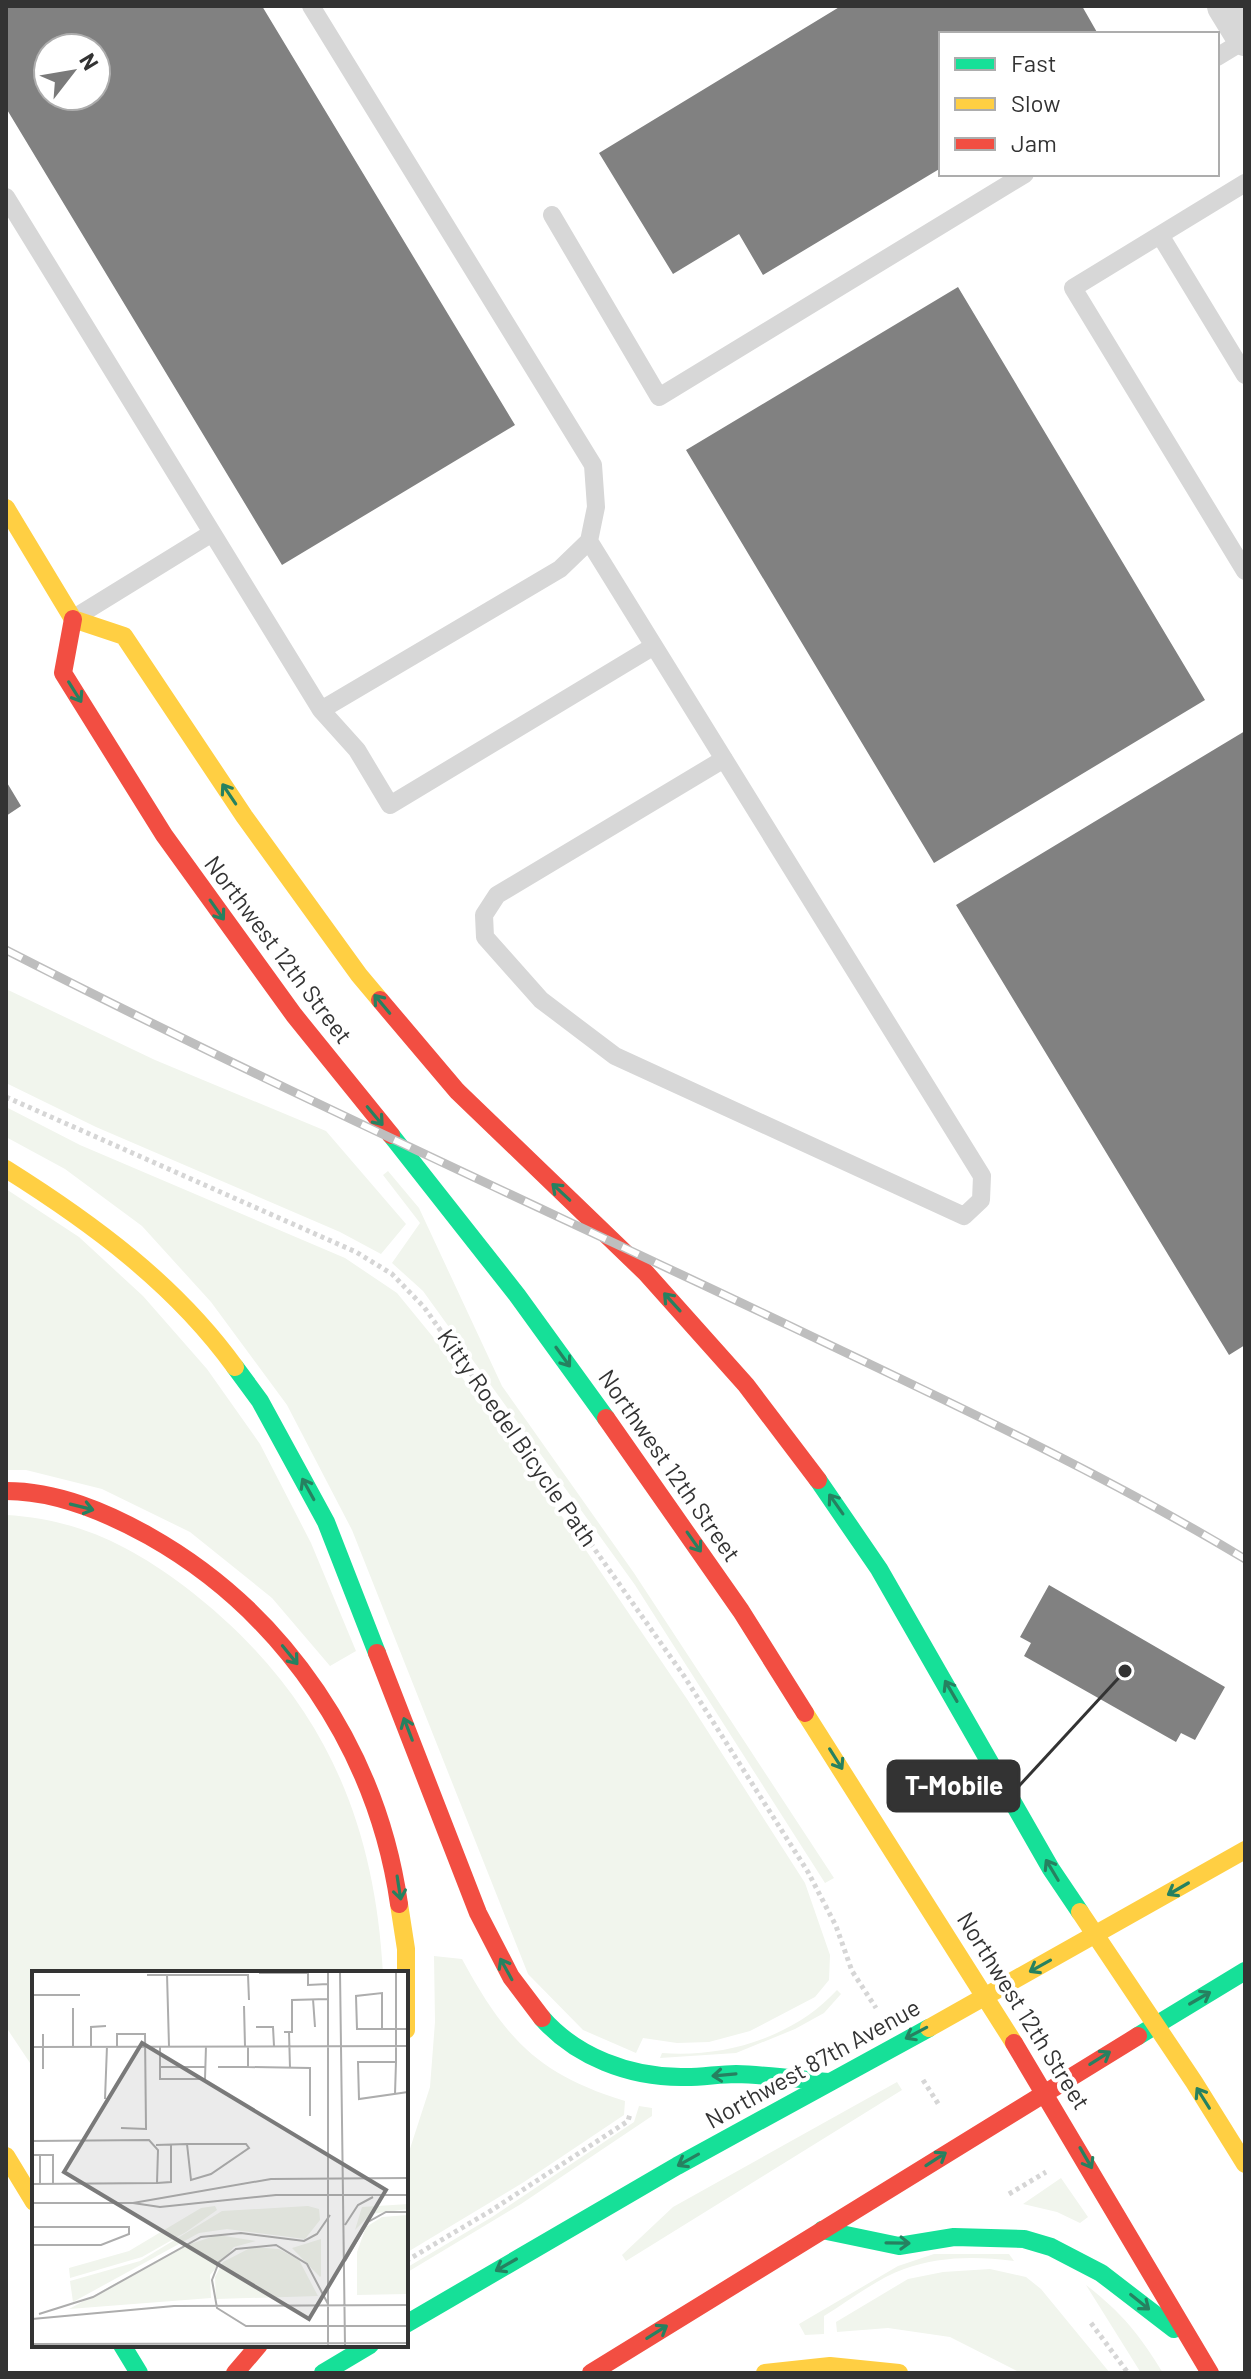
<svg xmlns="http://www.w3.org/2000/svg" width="1251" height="2379" viewBox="0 0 1251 2379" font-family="Barlow,sans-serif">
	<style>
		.green { fill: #f1f5ed }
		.building { fill: #818181; fill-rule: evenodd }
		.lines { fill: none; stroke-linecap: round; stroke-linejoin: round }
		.path { stroke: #d6d6d6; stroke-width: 5; stroke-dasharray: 4 4; stroke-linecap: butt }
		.lane { stroke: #d7d7d7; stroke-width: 18 }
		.street { stroke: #d7d7d7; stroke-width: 38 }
		.fast { stroke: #16e098; stroke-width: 18 }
		.slow { stroke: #ffcf43; stroke-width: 18 }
		.jam { stroke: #f24e42; stroke-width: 18 }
		.rail-casing { stroke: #bebebe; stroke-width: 9 }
		.rail { stroke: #fff; stroke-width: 6; stroke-dasharray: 18; stroke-linecap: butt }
		.oneway { stroke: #268160 }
		.labels { text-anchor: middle; stroke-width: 8; stroke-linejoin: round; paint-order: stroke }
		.street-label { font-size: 24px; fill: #333; stroke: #fff }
		.inset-road { fill: none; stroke: #adadad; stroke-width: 2 }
		.view { fill: #7a7a7a; fill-opacity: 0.15; stroke: #7a7a7a; stroke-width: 4 }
		.inset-edge { fill: none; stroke: #333; stroke-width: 4 }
		.leader { fill: none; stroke: #333; stroke-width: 3 }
		.callout-dot { fill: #333; stroke: #fff; stroke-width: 3 }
		.callout { fill: #333; stroke: #333; stroke-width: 3 }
		.callout-label { font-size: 26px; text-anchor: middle; font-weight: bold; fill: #fff }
	</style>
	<rect width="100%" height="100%" fill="#fff"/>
	<path class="green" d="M6,989L155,1060L326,1131L406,1224L381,1254L340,1232L96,1127L6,1083Z
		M6,1107L80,1145L345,1258L397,1293L433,1337L581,1543L687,1699L805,1883L830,1955L829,1980L815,1997L750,2031L709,2042L677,2043L643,2038L636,2053L583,2030L528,1974L352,1530L287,1405L211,1302L142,1226L65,1169L6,1137Z
		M388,1171L419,1208L502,1386L634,1573L834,1878L825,1883L635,1585L423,1291L392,1263L420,1223L383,1175Z
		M6,1189L79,1237L143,1296L207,1369L260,1444L311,1543L356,1651L330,1666L272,1598L190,1532L102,1489L26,1470H6Z
		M6,1515C76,1519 128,1544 184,1586C315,1686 374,1809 383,1973H34V2069L6,2027Z
		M434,1956L462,1959C505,2038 537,2074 625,2101L624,2115L524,2182L406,2253V2161L430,2087L435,2022Z
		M837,1990L841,1994L824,2013L795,2029L736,2053L660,2058L662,2053C725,2058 794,2037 837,1990Z
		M897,2082L902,2090L626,2261L622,2255L673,2207Z
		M639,2106L652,2108V2116L521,2204L406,2273V2268L492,2217L634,2122Z
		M1061,2178L1088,2217L1080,2223L1057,2212L1023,2204Z
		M934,2254H1009L1014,2261C976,2256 940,2256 904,2269C876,2279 849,2301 824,2316V2334L805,2335L799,2324L898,2266Z
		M990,2269L1026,2277L1041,2289L1110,2373H1021L950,2337L888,2328L837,2332L836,2322L908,2279L943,2272Z
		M1086,2285C1122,2313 1139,2334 1163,2373H1141Z"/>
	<path class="building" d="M6,6H262L515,425L282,565L6,108ZM48,48H96V96H48Z
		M841,6H1082L1098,34H941V168L763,275L739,234L673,274L599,153Z
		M958,287L1205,700L934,863L686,450Z
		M1245,731V1345L1229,1355L956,905Z
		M6,781L21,806L6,816Z
		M1049,1585L1225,1687L1195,1740L1181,1733L1176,1742L1024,1656L1031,1643L1020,1637Z"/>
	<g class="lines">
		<path class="path" d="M6,1097L356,1252L392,1274L424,1307L684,1676L808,1872L836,1926L852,1971L876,2008
			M923,2080L939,2105
			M1009,2194L1046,2172
			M406,2261L492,2210L628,2121L630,2114
			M1091,2323L1128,2373"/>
		<path class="lane" d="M1217,57L1245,40
			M1245,183L1073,288L1245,571
			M6,197L321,710L560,569L589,541L596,507L593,465L311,6
			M552,215L659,397L1025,174
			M1160,235L1245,375
			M589,541L982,1176L981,1200L964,1216L615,1056L541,1000L485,937L484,915L497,895L724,759
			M79,615L212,533
			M321,710L357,750L390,805L654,646"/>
		<path class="street" d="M1226,6L1245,37"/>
		<path class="fast" d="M391,1135L517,1295L606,1418
			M235,1367L260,1401L326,1522L377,1653
			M818,1480L879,1569L1051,1869L1080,1912
			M542,2018C576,2057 630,2077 681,2077C699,2078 718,2074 736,2074C767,2075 798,2079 829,2082
			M1138,2036L1245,1971
			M822,2230L899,2246L954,2237L1024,2239L1051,2247L1101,2273L1174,2329
			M406,2324L677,2166L929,2028
			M122,2345L139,2373
			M323,2373L370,2345"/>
		<path class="slow" d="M6,508L73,619L124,636L244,816L359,975L380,1000
			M6,1169C92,1223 175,1284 235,1367
			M805,1713L1014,2043
			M399,1904L406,1949V2030
			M1080,1912L1194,2082L1245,2164
			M929,2028L1245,1850
			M6,2156L34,2202
			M765,2373L830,2366L899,2373"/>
		<path class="jam" d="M73,619L63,673L164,835L294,1015L391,1135
			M380,1000L457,1091L646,1273L746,1385L818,1480
			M606,1418L741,1611L805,1713
			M6,1491C57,1491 106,1512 149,1536C284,1612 377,1750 399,1904
			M377,1653L478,1913L511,1977L542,2018
			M1014,2043L1210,2373
			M235,2373L259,2345
			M591,2373L1138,2036"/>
		<defs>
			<path id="rail" d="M6,950C264,1082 527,1201 788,1325C942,1399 1099,1471 1245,1559"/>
		</defs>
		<use href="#rail" class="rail-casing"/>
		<use href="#rail" class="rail"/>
	</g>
	<defs><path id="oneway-shaft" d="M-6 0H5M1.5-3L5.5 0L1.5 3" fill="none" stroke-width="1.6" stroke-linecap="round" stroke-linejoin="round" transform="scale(2)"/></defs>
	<g class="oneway">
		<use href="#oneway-shaft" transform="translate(75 692) rotate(58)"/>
		<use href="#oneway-shaft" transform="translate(229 794) rotate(-124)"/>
		<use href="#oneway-shaft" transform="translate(217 910) rotate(55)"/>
		<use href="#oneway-shaft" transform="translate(382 1004) rotate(-130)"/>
		<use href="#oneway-shaft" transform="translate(375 1116) rotate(50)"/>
		<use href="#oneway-shaft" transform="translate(561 1192) rotate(-137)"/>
		<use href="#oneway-shaft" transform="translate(672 1302) rotate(-132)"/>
		<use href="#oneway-shaft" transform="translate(563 1357) rotate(54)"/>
		<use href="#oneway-shaft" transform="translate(308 1489) rotate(-119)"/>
		<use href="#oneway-shaft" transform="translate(836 1504) rotate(-125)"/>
		<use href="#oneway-shaft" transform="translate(82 1507) rotate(14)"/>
		<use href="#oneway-shaft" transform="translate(694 1542) rotate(55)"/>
		<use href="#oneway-shaft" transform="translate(290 1655) rotate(51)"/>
		<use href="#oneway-shaft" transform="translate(951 1691) rotate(-120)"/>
		<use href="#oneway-shaft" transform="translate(408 1729) rotate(-111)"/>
		<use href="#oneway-shaft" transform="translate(836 1759) rotate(58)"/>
		<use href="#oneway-shaft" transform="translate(1052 1870) rotate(-121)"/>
		<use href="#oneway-shaft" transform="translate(399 1888) rotate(81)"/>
		<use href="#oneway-shaft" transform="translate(1178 1889) rotate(150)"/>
		<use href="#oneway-shaft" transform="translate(1040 1966) rotate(151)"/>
		<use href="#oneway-shaft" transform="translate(506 1969) rotate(-119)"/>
		<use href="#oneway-shaft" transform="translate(1200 1998) rotate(-30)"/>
		<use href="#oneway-shaft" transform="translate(916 2033) rotate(152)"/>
		<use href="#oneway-shaft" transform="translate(1100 2058) rotate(-32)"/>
		<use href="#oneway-shaft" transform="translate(724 2075) rotate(175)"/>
		<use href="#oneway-shaft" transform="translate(1203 2098) rotate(-122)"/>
		<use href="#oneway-shaft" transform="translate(1086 2158) rotate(60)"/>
		<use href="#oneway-shaft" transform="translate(936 2159) rotate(-33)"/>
		<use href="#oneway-shaft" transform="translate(688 2160) rotate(151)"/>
		<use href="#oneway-shaft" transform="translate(898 2243) rotate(1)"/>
		<use href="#oneway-shaft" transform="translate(506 2265) rotate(150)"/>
		<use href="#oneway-shaft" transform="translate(1140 2302) rotate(39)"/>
		<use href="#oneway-shaft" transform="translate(657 2332) rotate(-32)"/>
	</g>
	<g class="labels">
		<g class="street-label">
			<text transform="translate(278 950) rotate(53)" y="8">Northwest 12th Street</text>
			<text transform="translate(517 1438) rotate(55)" y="8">Kitty Roedel Bicycle Path</text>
			<text transform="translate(669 1466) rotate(55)" y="8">Northwest 12th Street</text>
			<text transform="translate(1023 2011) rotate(58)" y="8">Northwest 12th Street</text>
			<text transform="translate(813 2064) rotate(-29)" y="8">Northwest 87th Avenue</text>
		</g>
	</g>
	<g transform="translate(32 1971)">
		<rect width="376" height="376" fill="#fff"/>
		<path d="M376,233V238L339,243L323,259L330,236ZM183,235L185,239L154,261L110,286L38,307L37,297L97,280L169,237ZM276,235L287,238L288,249L273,268L195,258L167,262L41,331L38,310L108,290L190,240ZM376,244V323L325,324V281L334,256L350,246ZM186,264L224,270L202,276L178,304L179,327L37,338L155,274ZM289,268V305L288,306L260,277ZM220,276L247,278L267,289L286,325L184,328L183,306L191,291Z" fill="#f1f5ed"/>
		<path class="inset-road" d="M276,1V14L296,13M296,1V375M308,1L313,375M364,1V91H326L327,128L376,121M227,2H276M135,3L137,75M115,4H216L217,29M0,24H48M281,28L283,56M212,35L213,75M41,37V76M224,56H241L242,75M350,58V22L324,25L325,58H376M252,61H260V29L296,28M257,61L258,97M85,75V63H113L114,158L89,157M128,75V108H173L174,75M0,76L376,75M59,76V56L74,55M128,96H173M186,96H216V75M216,96L278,97V145M11,98V63M363,123L364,91M73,128L75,75M0,170L117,169L126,179L125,212L0,213M124,174L155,173H214L217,177L179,203L159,209L155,173M0,184H21V213M125,212L139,211V174M8,213V184M0,232H101L239,208L376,207M101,232L128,236L244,224H376M313,254L326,234L341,226M0,256H97V263L69,274H0M313,290L336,251L354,241H376M296,333L275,293L244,274L204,278L187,291L180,309L185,337L214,355H376M7,343L61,326L169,266L209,262L272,270L285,263L298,244M0,348L142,335L376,334M0,373L376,372"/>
		<path class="view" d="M110,72L354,219L277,348L32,201Z"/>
		<rect width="376" height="376" class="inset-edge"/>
	</g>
	<path class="leader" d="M1125 1671L1019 1786"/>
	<circle class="callout-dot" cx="1125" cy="1671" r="8"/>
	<rect class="callout" x="888" y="1761" width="131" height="50" rx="8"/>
	<g class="callout-label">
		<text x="954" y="1795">T-Mobile</text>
	</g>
	<rect width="1251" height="2379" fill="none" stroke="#333333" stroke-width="16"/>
	<rect x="939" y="32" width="280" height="144" fill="#ffffff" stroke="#adadad" stroke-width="2"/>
	<rect x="955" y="58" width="40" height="12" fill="#16e098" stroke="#adadad" stroke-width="2"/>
	<text x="1011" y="72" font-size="24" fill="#333333">Fast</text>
	<rect x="955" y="98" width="40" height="12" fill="#ffcf43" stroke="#adadad" stroke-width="2"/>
	<text x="1011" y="112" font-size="24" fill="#333333">Slow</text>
	<rect x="955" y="138" width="40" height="12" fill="#f24e42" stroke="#adadad" stroke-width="2"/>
	<text x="1011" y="152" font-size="24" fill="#333333">Jam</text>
	<g transform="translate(72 72) rotate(59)"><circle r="38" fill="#ffffff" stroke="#adadad" stroke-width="2"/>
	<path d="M0-6L14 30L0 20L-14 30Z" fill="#7a7a7a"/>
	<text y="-12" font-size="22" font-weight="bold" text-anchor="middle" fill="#333333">N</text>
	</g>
</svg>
